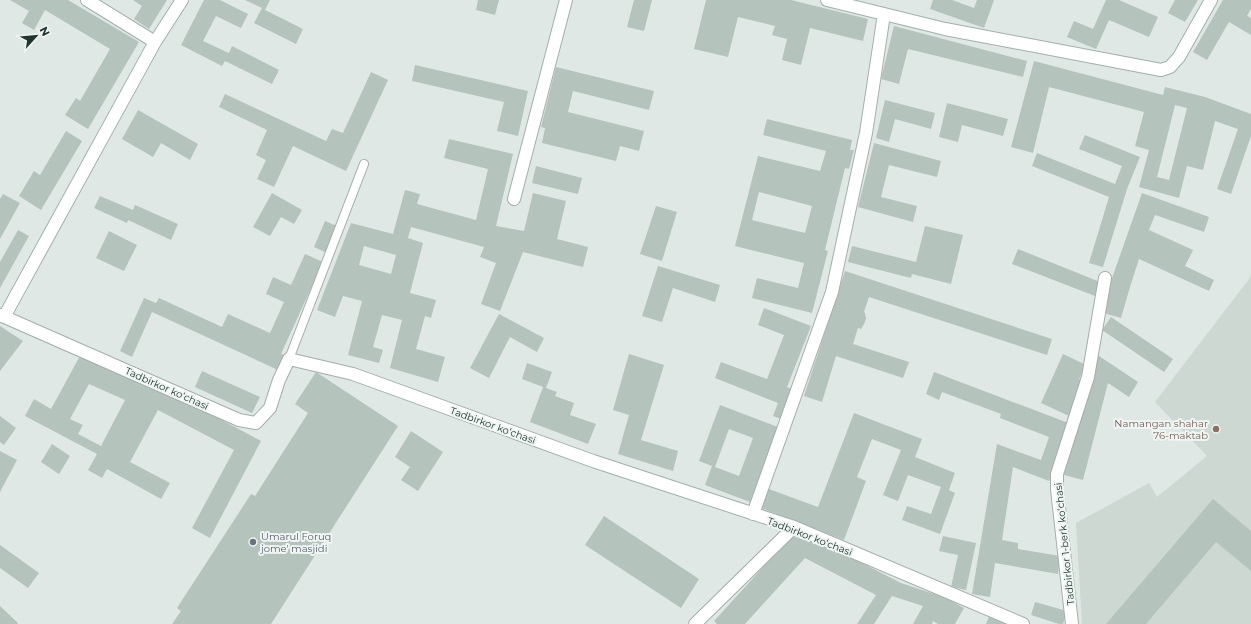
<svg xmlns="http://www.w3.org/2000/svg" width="1251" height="624" viewBox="0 0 1251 624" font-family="Montserrat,sans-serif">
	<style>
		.built { fill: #ced8d3 }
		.building { fill: #b5c3bd; fill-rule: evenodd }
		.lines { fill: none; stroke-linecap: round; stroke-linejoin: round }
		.service-casing { stroke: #a3afab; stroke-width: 10 }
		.minor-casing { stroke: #a3afab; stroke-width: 14 }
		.service { stroke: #fff; stroke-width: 8 }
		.minor { stroke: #fff; stroke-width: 12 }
		.education-dot { fill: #8d6e63; stroke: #eff5f2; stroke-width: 1.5 }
		.worship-dot { fill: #6b7280; stroke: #eff5f2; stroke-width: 1.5 }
		.labels { text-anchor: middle; stroke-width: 4; stroke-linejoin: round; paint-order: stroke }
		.street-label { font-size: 10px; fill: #223631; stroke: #eff5f2 }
		.education-label { font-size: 10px; fill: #785e54; stroke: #eff5f2; text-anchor: end }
		.worship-label { font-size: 10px; fill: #5b616d; stroke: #eff5f2; text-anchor: start }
	</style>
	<rect width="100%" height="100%" fill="#dfe8e4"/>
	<path class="built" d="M1251,273V624H1082L1076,523L1149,483L1157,497L1207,456L1155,402L1249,279Z"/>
	<path class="building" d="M10,0H68L139,42L88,129L65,115L76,98L80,101L110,49L45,10L34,30L22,23L29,11Z
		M133,0H167L149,29L134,19L142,6Z
		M204,0H220L248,14L241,28L216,16L203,41L229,53L232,46L279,70L272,84L225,61L222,66L181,45Z
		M245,0H270L265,10L303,29L296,44L254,23L262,8Z
		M478,0H499L495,15L476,10Z
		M634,0H652L644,31L627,27Z
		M706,0H791L868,19L863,41L810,28L801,65L782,60L787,39L772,35L775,26L738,17L728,57L694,49Z
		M933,0H952L974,8L977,0H994L984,28L930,9Z
		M1106,0H1119L1158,17L1149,37L1109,20L1096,49L1067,37L1074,21L1093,29Z
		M1175,0H1198L1185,22L1168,13Z
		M1223,0H1251V9L1247,16L1251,18V35L1229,22L1207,60L1193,52Z
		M894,26L1027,61L1023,77L908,49L899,84L881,79Z
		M1034,61L1163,95L1165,87L1205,97L1251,114V136L1231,194L1217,189L1238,129L1215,121L1203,170L1187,166L1179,198L1139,187L1149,150L1135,146L1144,112L1049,87L1033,153L1011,147ZM1175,105L1187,108L1169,180L1157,177Z
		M415,65L528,91L518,136L497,131L504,102L412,81Z
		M556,67L654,91L649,110L573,91L568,112L644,131L639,151L620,146L616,161L542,143L545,128L541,127Z
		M371,72L388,80L346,171L293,146L274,187L257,179L266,160L256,155L267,130L219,107L225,94L326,141L332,129L343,133Z
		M885,100L935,113L931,129L895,119L889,142L876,138Z
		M947,103L1008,119L1003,136L962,125L958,142L939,137Z
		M138,110L198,144L190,160L161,143L153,157L122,139Z
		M767,119L852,140L850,150H854L849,169L845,168L825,250L828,251L812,313L752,298L757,278L798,288L804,263L735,246L758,156L820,171L826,151L763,135ZM759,192L812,206L805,233L752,220Z
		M66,131L82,141L41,210L19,196L34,171L40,175Z
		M1085,135L1140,157L1127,189L1103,267L1089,263L1109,197L1032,166L1037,153L1115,184L1122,166L1079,149Z
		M449,139L513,154L496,226L524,231L533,193L566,201L557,239L588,247L583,267L523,252L500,311L481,304L496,263L480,257L484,247L411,227L408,238L423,243L410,293L436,300L431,318L425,316L416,349L445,357L438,382L390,368L402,320L382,315L373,347L383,350L379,363L348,355L362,301L343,296L335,317L317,310L351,223L393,234L405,190L420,194L417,204L476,220L488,169L444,158ZM364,246L396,255L391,274L359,265Z
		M874,143L941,161L937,177L889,165L881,197L917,206L913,222L858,207Z
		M536,166L582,178L578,194L532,183Z
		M272,193L302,210L294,224L281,217L270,236L253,227Z
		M1142,193L1209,217L1204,232L1155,215L1149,230L1193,250L1185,266L1214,280L1209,291L1139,259L1130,287L1121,318L1103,313L1111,281Z
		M3,194L20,203L0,239V199Z
		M100,196L133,210L135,205L178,224L171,240L128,220L127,223L94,208Z
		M656,206L677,212L662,261L640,254Z
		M325,221L339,227L327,253L314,247Z
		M925,226L963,235L951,284L912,274L911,278L848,262L852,246L916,262Z
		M18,230L29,236L0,288V262Z
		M109,231L137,245L124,271L96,258Z
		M1018,249L1100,282L1095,296L1012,264Z
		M305,254L323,262L281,354L285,355L278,370L152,312L132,357L120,351L144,298L156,303L159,298L222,327L228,314L270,333L284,302L266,294L273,277L291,285Z
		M658,266L720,285L715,302L673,288L662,322L642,316Z
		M845,271L1052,339L1047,355L869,297L864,312L865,313L866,319L864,324L861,329L858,328L853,344L909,362L903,378L836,356L822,402L804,396Z
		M764,308L811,326L787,387L795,390L784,420L773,416L778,403L715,378L721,362L767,379L784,335L758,325Z
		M499,314L544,338L537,352L510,337L489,378L470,368Z
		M1111,317L1173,359L1164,372L1102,330Z
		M0,326L23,341L0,371Z
		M629,354L664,365L641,440L678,451L673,471L618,454L629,415L613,410Z
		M1063,354L1086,365L1079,379L1085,381L1069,416L1041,403Z
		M1096,354L1138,382L1129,397L1108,383L1083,480L1064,475Z
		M80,356L152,383L261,441L210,538L192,528L234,450L158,410L130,462L170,483L161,499L107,469L102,478L88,470L97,454L25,416L34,399L51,409ZM89,384L125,400L101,446L78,434L83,425L70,419Z
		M527,363L552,372L546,388L557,392L555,396L574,403L570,415L596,424L588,444L530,422L543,387L522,379Z
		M202,371L260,397L252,413L195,387Z
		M316,372L398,426L271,624H172L181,611L177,608L251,494L255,496L308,413L295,404Z
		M934,372L1071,424L1049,481L1013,467L1002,540L1018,543V549L1060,556L1058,574L995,563L990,597L972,594L997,444L1041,460L1049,437L1000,418L1001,414L942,392L939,400L926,394Z
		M720,405L778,427L750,502L705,485L712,466L699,461ZM729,429L753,438L739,476L715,467Z
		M854,413L922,439L915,457L955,473L949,490L955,493L940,534L902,520L907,506L931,514L941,487L908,475L898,501L883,495L901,450L872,439L857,477L866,481L844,540L759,507L766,488L818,507Z
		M0,416L16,428L4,445L0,442Z
		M411,431L443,452L418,491L401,480L410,467L395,457Z
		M52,444L70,456L59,474L41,462Z
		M0,451L17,460L0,492Z
		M1213,499L1251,531V571L1216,542L1146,624H1106Z
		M604,516L699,579L681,608L585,545Z
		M797,530L901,583L946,598L964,608L955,624H938L933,621L932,624H913L923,606L892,596L874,624H857L876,595L805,558L745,624H717L714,621Z
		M943,536L976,543L966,590L951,587L958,555L939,551Z
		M0,545L39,573L28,588L0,568Z
		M1035,602L1067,611L1063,624H1059L1031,615Z
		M0,606L18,623L17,624H0Z
		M990,614L1015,624H986Z"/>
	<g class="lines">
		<defs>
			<path id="service" d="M289,359L364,164"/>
			<path id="minor" d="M87,0L155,42
				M827,0L945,29L1161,70L1170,67L1179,57L1211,0
				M514,199L566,0
				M0,315L239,420L256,423L270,408L279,380L289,359L353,374L593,461L794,527L1023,624
				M4,317L155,42L182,0
				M753,514L832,292L866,133L884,14
				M695,624L794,527
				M1072,624L1057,489V474L1088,377L1105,278"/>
		</defs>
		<use href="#service" class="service-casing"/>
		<use href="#minor" class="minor-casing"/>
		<use href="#service" class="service"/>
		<use href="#minor" class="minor"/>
	</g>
	<circle class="education-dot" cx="1216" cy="429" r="4"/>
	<circle class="worship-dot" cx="253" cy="542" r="4"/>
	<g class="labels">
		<g class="street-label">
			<text transform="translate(167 388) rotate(24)" y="4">Tadbirkor koʻchasi</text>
			<text transform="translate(493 425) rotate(20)" y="4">Tadbirkor koʻchasi</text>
			<text transform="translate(810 536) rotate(21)" y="4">Tadbirkor koʻchasi</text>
			<text transform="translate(1064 544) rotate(-96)" y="4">Tadbirkor 1-berk koʻchasi</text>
		</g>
		<g class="education-label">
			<text x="1208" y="427">Namangan shahar<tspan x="1208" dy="12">76-maktab</tspan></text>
		</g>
		<g class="worship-label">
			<text x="261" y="540">Umarul Foruq<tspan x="261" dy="12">jome' masjidi</tspan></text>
		</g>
	</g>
	<g transform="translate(36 36) rotate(63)" stroke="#eff5f2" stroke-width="3" paint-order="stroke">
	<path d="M0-3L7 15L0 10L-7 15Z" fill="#223631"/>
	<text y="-6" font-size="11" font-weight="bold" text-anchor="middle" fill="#223631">N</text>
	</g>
</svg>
